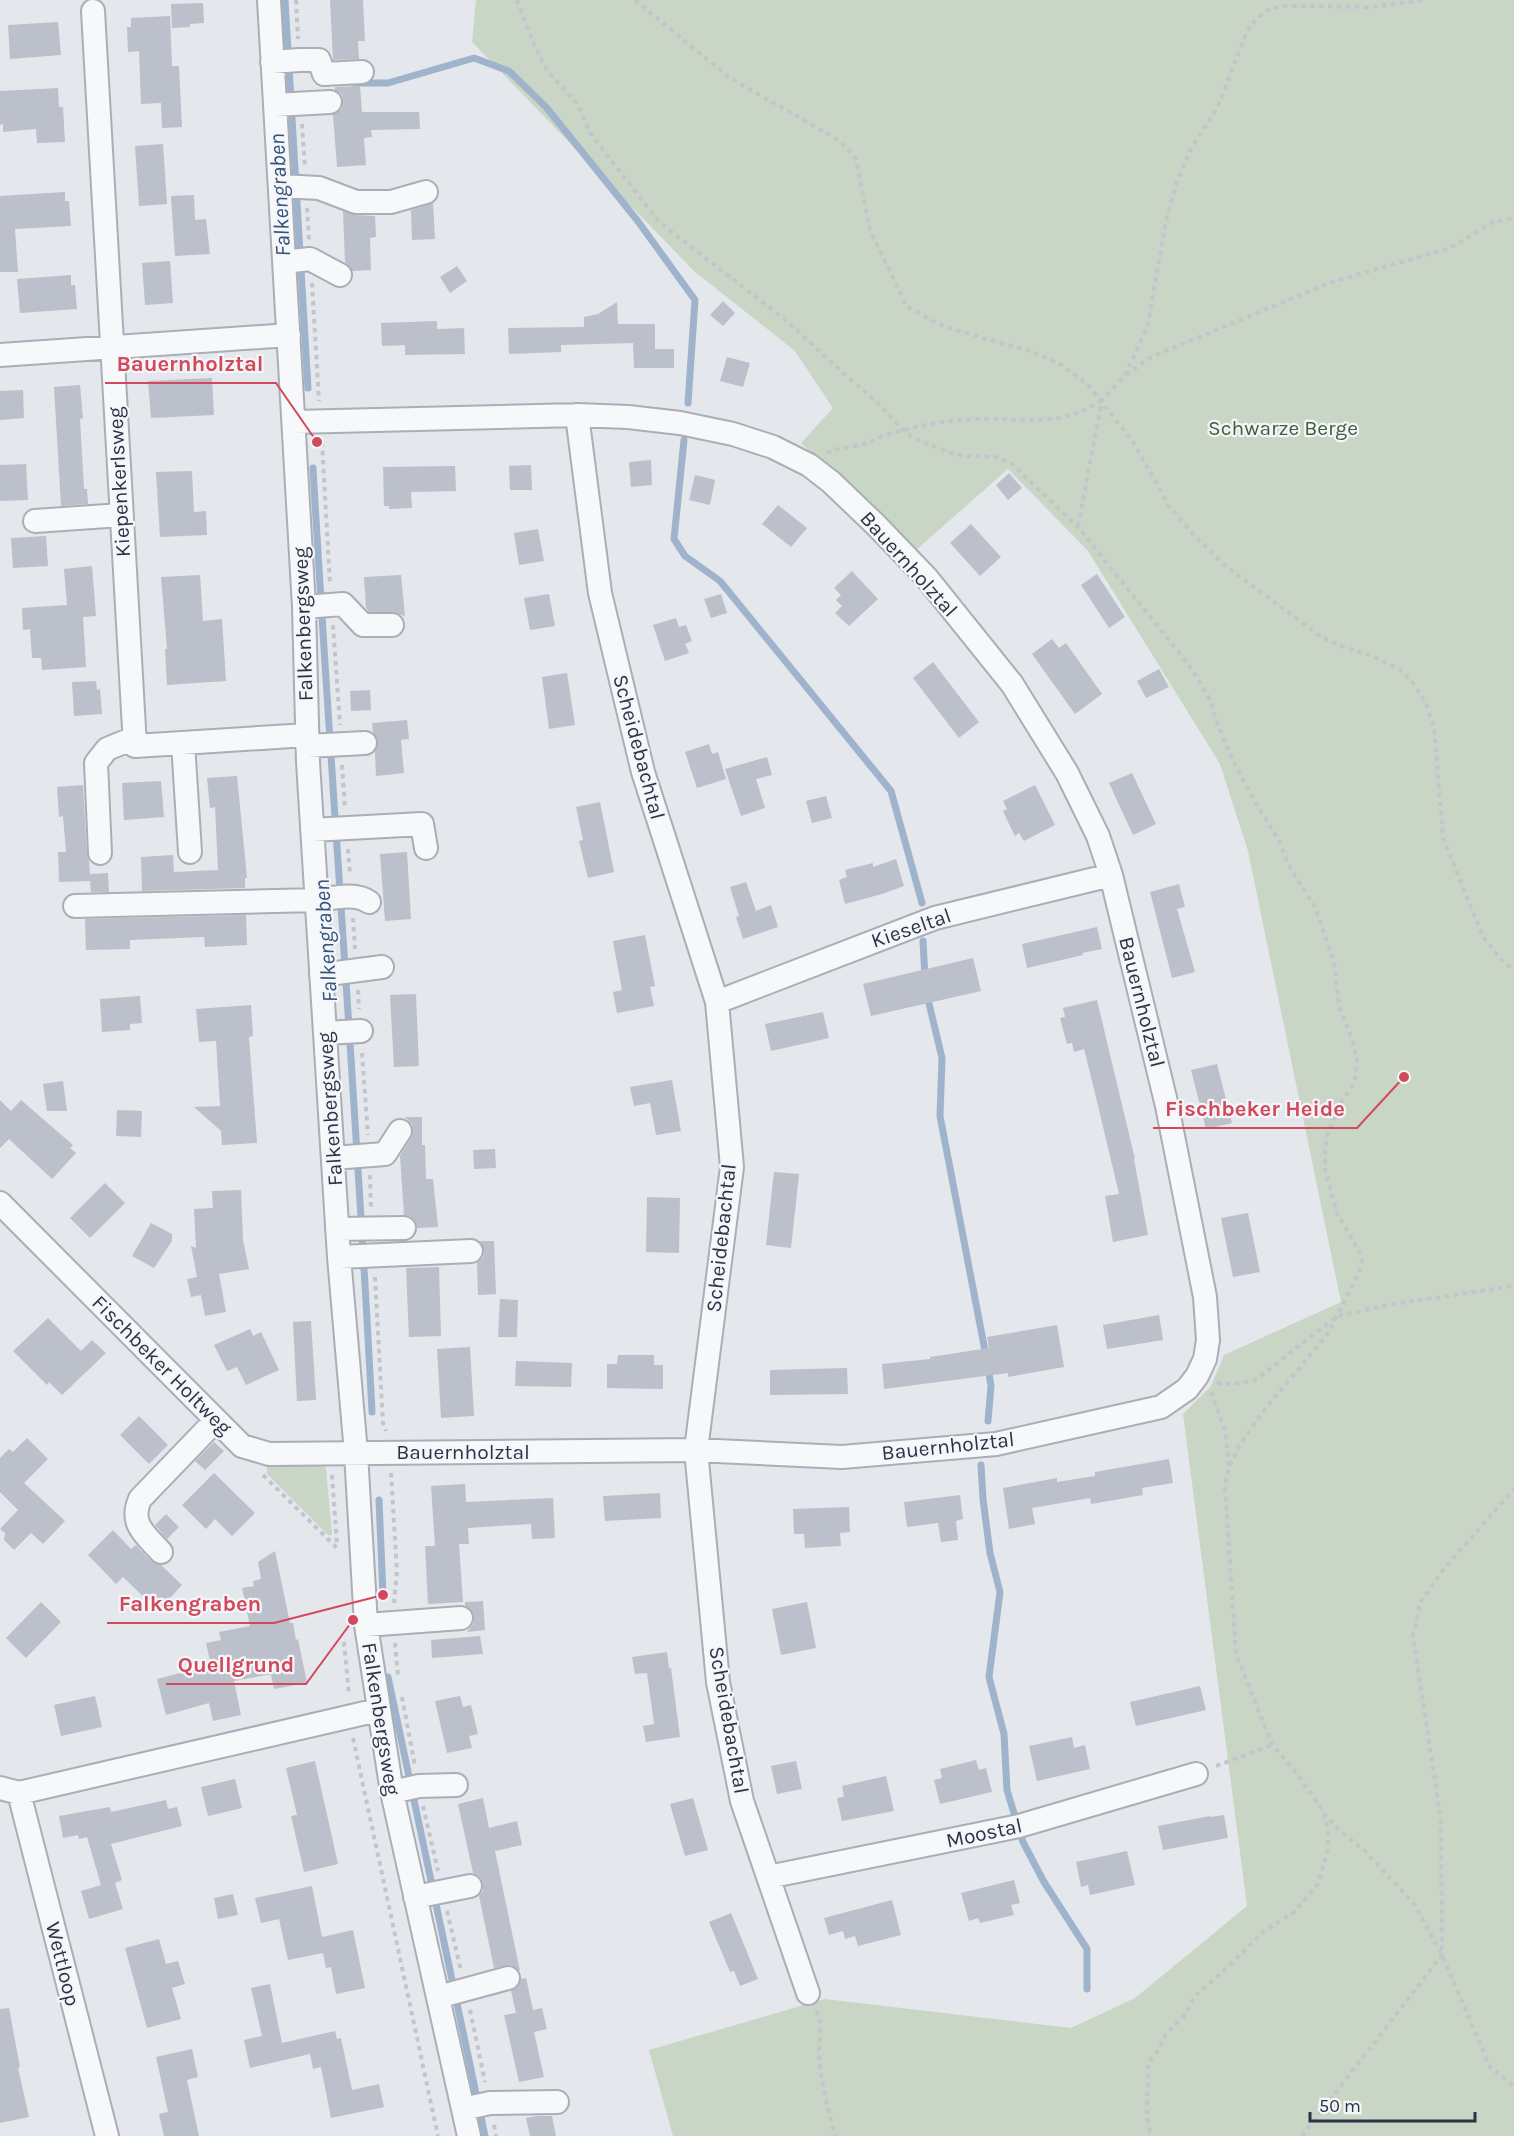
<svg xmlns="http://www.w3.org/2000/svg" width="1514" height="2136" viewBox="0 0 1514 2136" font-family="Karla,sans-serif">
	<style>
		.green { fill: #c9d6c5 }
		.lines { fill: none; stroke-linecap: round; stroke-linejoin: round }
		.stream { stroke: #9fb4cc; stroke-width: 7 }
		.building { fill: #bbc0ca }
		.minor-casing { stroke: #a9aeb7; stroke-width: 26 }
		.path { stroke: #c2c5cb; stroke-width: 4; stroke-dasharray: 4.5 4.5; stroke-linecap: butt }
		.minor { stroke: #f7f8fa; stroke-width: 22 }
		.labels { text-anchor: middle; stroke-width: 4.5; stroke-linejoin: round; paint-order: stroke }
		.park-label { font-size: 21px; fill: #3f6138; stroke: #f4f6f9 }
		.street-label { font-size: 21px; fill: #2b3445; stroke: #f4f6f9 }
		.water-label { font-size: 22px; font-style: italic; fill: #34527a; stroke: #f4f6f9 }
		.leader { fill: none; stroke: #d1495b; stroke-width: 2 }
		.callout-dot { fill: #d1495b; stroke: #f4f6f9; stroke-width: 2 }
		.callout-label { font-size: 22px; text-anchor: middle; font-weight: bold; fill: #d1495b; stroke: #f4f6f9; stroke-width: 4.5; stroke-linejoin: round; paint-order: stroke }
	</style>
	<rect width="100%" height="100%" fill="#e4e7ec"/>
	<path class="green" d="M476,0H1514V2136H673L649,2050L825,1999L1071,2028L1135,1998L1247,1906L1183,1414L1211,1386L1224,1355L1341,1302L1248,851L1220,764L1088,551L1008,469L916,550L801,443L833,408L795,351L694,271L472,42Z
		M267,1464L322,1465L326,1468L332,1535H328L267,1474Z"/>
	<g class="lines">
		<path class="stream" d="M285,0L308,388
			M355,83H388L474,58L509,71L546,107L637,220L695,300L688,403
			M684,440L674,539L685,556L720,581L891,791L922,903
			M313,468C331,783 356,1097 372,1412
			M923,941L925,978
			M927,995L942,1058L940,1116L986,1356
			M988,1367L991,1386L988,1421
			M981,1465L983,1499L990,1553L1000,1592L989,1677L1004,1734L1007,1790L1017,1823
			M379,1500L383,1595
			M388,1677L485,2136
			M1019,1830L1023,1842L1044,1882L1087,1949V1989"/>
	</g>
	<path class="building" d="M330,0H363L365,41H358L359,59L333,60Z
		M203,3L204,23L190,24V27L172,28L171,4Z
		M170,16L172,66H179L182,127L162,128L161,103L141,104L139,51L128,52L127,27H131V18Z
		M58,22L61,55L10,59L8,25Z
		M360,86L362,112H419L420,129L371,130L372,137L364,138L366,165L337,167L333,115L342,109L343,102L342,95L335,90V87Z
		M58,88L59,107H63L65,142L37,143L36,129L3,132V124L0,125V91Z
		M163,144L167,204L139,206L135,146Z
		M65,192V201H69L71,226L15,229L18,272H0V196Z
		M194,195L195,220L206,219L210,254L175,256L171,196Z
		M433,203L435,239L412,240L411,210Z
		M343,211L356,215L375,216L376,237L370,238L371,270L352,271L345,262Z
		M170,261L173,303L145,305L142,263Z
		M457,266L467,281L450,293L440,277Z
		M71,275V285H75L77,309L20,313L17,279Z
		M723,301L735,313L723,326L710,315Z
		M617,302L618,324H655V349H674V368H634L633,343L561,345V352L509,354L508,328L584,327V317L598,314Z
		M437,321V329L464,328L465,354L405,355V345L382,346L381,323Z
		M727,357L750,363L743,387L720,381Z
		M212,378L214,415L151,418L148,381Z
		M80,385L83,418L80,419L84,489H87L88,504L61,506L54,387Z
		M23,390L24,418L0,420V391Z
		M651,460L652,485L631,487L629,462Z
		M26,464L28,500L0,501V465Z
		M531,465L532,490H510L509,466Z
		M455,466L456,491L411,492L412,508L389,509V506H384L383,467Z
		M192,471L194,512L206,511L207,535L160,537L156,472Z
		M1009,473L1022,488L1008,500L996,485Z
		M695,475L715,480L710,505L689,500Z
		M778,505L807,528L791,547L762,524Z
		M971,524L1001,557L980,576L950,543Z
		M538,529L544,561L519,565L514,533Z
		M46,536L48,566L13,568L11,538Z
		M92,566L96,616L83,617L86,667L42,670L41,658H32L30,629L23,630L22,608L67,605L64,569Z
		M852,571L878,599L849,626L835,613L842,606L836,600L841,595L834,588Z
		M1097,574L1125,617L1109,628L1081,585Z
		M200,575L203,621L222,619L226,681L167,685L165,649H167L161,577Z
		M401,575L405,616L392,612H369L366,608L364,577Z
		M549,594L555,626L530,630L524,598Z
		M721,594L727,613L711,618L704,599Z
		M676,618L679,627L686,625L692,641L685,644L689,653L665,661L653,625Z
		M1052,639L1059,648L1066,643L1102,694L1075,714L1032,654Z
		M933,662L979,722L959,738L913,678Z
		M1159,669L1169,687L1146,698L1137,681Z
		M567,673L575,725L549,729L542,677Z
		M96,681L97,690L100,689L102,714L74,716L72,682Z
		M370,690L371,710L351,711L350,691Z
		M407,720L409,739L401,740L404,773L376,776L375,752L378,742L373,732L372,723Z
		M709,744L712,754L718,752L726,779L697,788L685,752Z
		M767,757L772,775L756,779L765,808L741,816L725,769Z
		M1132,773L1156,824L1133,835L1109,783Z
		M237,776L247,878H245V888L142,891L141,857L173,855L174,872L218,870L215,807L210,808L207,778Z
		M161,781L164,817L124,820L122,783Z
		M83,785L87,854L89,861L90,874L108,873L109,892H91L90,881L59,882L58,852H66L63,816L59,817L57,787Z
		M1035,785L1055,825L1024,841L1019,833L1015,836L1009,824L1003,811L1007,809L1003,801Z
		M826,796L832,818L812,823L806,801Z
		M600,802L614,872L588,878L579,841L583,840L576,807Z
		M407,852L411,919L385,921L380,854Z
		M896,859L904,886L882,894L845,904L839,880L847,877L845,870L873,863V867Z
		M746,882L756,911L771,905L778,927L743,939L736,917L739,916L730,887Z
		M1179,884L1185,907L1177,909L1195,972L1172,978L1150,892Z
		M246,915L247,945L205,947L204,937L130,940V949L86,950L85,919Z
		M1097,927L1102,949L1082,953L1083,955L1027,968L1022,944Z
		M645,935L655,986L650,987L654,1006L617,1013L613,992L622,990L613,941Z
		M973,958L981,991L871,1016L863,984Z
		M416,994L419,1066L394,1067L390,995Z
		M140,996L142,1023L130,1024V1030L102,1032L100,999Z
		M1097,1000L1135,1159H1134L1148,1235L1113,1242L1105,1196L1119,1194L1094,1089L1084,1049L1074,1052L1072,1043L1067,1044L1060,1018L1065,1017L1063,1008Z
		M251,1005L253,1036L249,1037L257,1143L222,1145L221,1131L194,1107L220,1106L216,1041L199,1042L196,1009Z
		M823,1012L829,1038L771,1051L765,1024Z
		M1217,1064L1232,1123L1206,1129L1191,1070Z
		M672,1080L681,1131L656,1135L650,1103L634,1106L630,1087Z
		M63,1081L67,1111H47L43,1084Z
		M0,1100L11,1111L21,1100L73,1145L70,1148L76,1153L52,1179L9,1139L0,1148Z
		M117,1110L142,1111L141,1137L116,1136Z
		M405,1117H422V1145H425L426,1179H433L438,1227L417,1228L415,1221L410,1216L404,1215L400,1156L411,1138L413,1131L412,1124Z
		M495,1149L496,1168L474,1169L473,1150Z
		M774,1172L799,1174L791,1248L766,1245Z
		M105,1183L125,1203L90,1238L70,1218Z
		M241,1190L243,1240L249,1269L219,1274L226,1312L205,1316L201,1295L191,1297L187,1279L197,1277L191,1246L196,1248L194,1209L213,1208L212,1191Z
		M647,1197L680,1198L679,1253L646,1252Z
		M1248,1213L1260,1272L1233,1277L1221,1218Z
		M151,1223L172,1234V1241L154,1268L132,1256Z
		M480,1241H494L496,1294L478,1295L477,1263L483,1258L484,1251Z
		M439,1267L441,1336L409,1337L406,1268Z
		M500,1299L518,1300L517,1337H498Z
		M1159,1315L1163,1340L1107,1349L1103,1325Z
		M48,1318L81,1351L92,1340L106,1353L62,1395L49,1382L47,1385L13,1351Z
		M311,1321L316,1400L297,1401L293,1322Z
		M1057,1325L1064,1367L1008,1377V1373L884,1389L882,1364L930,1359V1357L989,1348L987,1337Z
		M250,1329L253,1336L261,1332L279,1370L246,1385L237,1367L227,1371L214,1345Z
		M470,1347L474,1416L441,1418L437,1349Z
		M618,1355H654V1365H663V1389L607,1388V1364H617Z
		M516,1361L572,1363L571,1387L515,1386Z
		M847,1368L848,1394L770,1395V1370Z
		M139,1416L168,1445L149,1464L120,1435Z
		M27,1438L48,1459L24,1483L65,1521L43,1544L31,1533L14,1550L4,1540L5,1533L0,1529L18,1510L0,1492V1458L9,1449L13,1452Z
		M214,1442L224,1451L205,1470L195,1461Z
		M1169,1459L1173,1483L1142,1488L1143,1495L1091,1504L1090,1498L1032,1508L1035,1524L1009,1529L1003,1488L1057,1478V1482L1095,1476V1472Z
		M214,1473L255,1513L232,1536L215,1519L206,1529L182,1505Z
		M465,1484L466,1502L553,1498L555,1538L532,1539L531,1524L468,1528L469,1544H459L463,1602L428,1604L425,1546H435L431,1486Z
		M660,1493L661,1518L605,1521L603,1496Z
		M960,1495L963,1519L956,1521L958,1540L941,1542L938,1523L907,1527L904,1502Z
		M849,1507L850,1532L840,1533L841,1546L805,1548L804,1534H794L793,1509Z
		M166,1514L179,1527L167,1539L155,1525Z
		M113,1530L131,1549L136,1545L151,1561L161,1565L182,1585L158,1611L123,1577L116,1584L88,1555Z
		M275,1551L290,1623H293L296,1640L298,1639L307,1683L274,1689L271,1675H267L234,1681L241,1715L213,1721L209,1703L166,1715L157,1679L211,1665L206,1643L221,1640L219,1632L250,1626L242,1588L254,1586L253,1581L261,1579L258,1562Z
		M483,1601L485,1630L467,1632L473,1624L474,1618L472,1611L465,1605V1602Z
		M41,1602L61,1622L26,1658L6,1638Z
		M807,1602L816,1648L781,1655L772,1609Z
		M480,1636L483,1654L432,1658L431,1640Z
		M667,1652L669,1668H671L680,1737L646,1742L643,1726L654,1724L647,1673L635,1674L632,1657Z
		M1200,1686L1206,1710L1136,1726L1130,1702Z
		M95,1696L102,1727L61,1736L54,1705Z
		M460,1696L463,1707L471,1705L478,1734L469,1736L472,1748L447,1753L435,1701Z
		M1072,1737L1074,1748L1085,1745L1090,1769L1037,1781L1029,1746Z
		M976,1760L979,1770L986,1768L992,1792L940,1804L934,1780L942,1778L940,1769Z
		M315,1761L338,1864L304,1872L291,1816L297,1815L286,1768Z
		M796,1761L802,1789L777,1794L771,1766Z
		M886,1776L894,1811L842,1821L837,1798L844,1797L842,1786Z
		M235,1779L242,1808L208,1816L201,1787Z
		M483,1798L489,1828L517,1821L522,1845L495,1851L520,1971L511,1965L494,1968L479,1896L483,1891V1883L480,1877L473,1873L458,1804Z
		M693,1798L708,1850L685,1856L670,1804Z
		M166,1800L168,1809L177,1807L182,1826L111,1844L122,1880L115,1883L123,1909L89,1919L81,1891L101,1885L87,1837L79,1839L78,1835L63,1838L59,1816L110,1807L111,1812Z
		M1224,1815L1228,1838L1163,1850L1158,1826L1210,1816L1211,1817Z
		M1127,1851L1135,1885L1090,1895L1088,1885L1081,1887L1076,1862Z
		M1014,1880L1020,1903L1011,1905L1014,1915L980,1923L978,1918L969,1921L961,1893Z
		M312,1886L322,1937L353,1930L365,1988L336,1994L331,1967L326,1968L323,1953L288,1960L279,1919L261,1923L255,1898Z
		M233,1894L238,1915L218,1919L214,1898Z
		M892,1900L901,1935L858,1946L855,1936L845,1939L843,1931L829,1935L824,1918Z
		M731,1913L758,1979L740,1986L734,1971L730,1972L709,1922Z
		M159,1939L166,1964L178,1961L185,1984L172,1988L181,2019L147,2028L125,1948Z
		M526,1978L533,2010L542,2008L547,2029L534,2032L544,2077L519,2082L504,2015L516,2013L511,1991L518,1987L521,1979Z
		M270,1984L282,2043L335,2031L337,2039L341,2038L352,2090L379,2084L384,2107L331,2118L321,2067L313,2069L310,2054L250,2068L244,2040L262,2036L251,1988Z
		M9,2008L20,2067L18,2068L29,2117L0,2123V2009Z
		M192,2049L198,2077L187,2080L199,2136H164L159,2114L168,2112L156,2057Z
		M537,2116H552L556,2136H530L526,2118Z"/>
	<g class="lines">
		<defs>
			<path id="minor" d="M269,0L304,607L308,762L339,1257L356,1453L366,1625L392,1792L469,2136
				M93,11L135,746L307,735
				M272,62L299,60H319L324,74L362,72
				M275,105L330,102
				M280,186L319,188L356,202H391L426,192
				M284,262L310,259L340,275
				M0,355L289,335
				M577,415L600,593L643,772L717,1002L732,1167L696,1450L718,1682L742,1801L808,1993
				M35,521L121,515
				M304,607L343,604L363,625H392
				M183,743L190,852
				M307,746L365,743
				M312,830L422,824L426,848
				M100,853L96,763L107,749L134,738
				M75,906L317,900C333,898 356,892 369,902
				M321,975L382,967
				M717,1002L935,918L1111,875
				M325,1033L361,1031
				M333,1158L385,1154L400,1131
				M0,1203L242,1446L269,1454L696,1450L842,1457L996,1444L1161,1407L1187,1389L1197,1376L1205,1359L1208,1340L1205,1297L1167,1106L1111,875L1098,836L1067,773L1012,684L926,577L877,526L831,482L809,465L773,447L733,434L680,423L628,417L577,415L294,422
				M337,1229L404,1228
				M339,1257L471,1251
				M161,1552C145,1534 129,1524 140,1499L216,1420
				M366,1625L461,1618
				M0,1788L19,1793L378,1710
				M392,1792L419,1786L456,1785
				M19,1793L107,2136
				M768,1877L1019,1826L1196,1774
				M415,1897L470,1886
				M438,1997L508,1978
				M463,2109L490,2103L557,2102"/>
		</defs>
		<use href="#minor" class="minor-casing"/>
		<path class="path" d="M296,0L298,39
			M517,0L536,49L546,69L579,106L590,133L659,222L787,321L843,373L877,402L904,431L915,439L953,454L969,456L996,457L1012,464L1078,527L1189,665L1211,701L1216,720L1233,761L1254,800L1278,839L1290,868L1315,907L1334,961L1339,1006L1353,1042L1357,1059L1356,1076L1351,1089L1341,1102L1327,1136L1325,1152V1169L1337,1213L1359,1251L1362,1263L1359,1273L1327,1335L1265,1409L1239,1446L1229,1467L1225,1487L1236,1654L1272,1745L1296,1772L1323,1811L1328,1828V1850L1318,1884L1293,1913L1264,1931L1232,1963L1195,1996L1184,2016L1166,2034L1159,2049L1148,2063L1147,2117L1151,2136
			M635,0L730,78L835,138L847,148L856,160L870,230L907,307L945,327L1033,352L1062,365L1087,384L1132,440L1169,506L1193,534L1223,564L1320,636L1341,646L1372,656L1399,669L1415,685L1426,704L1434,727L1443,838L1483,937L1504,963L1514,969
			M302,124L305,168
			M307,208L309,240
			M312,283L319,401
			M1126,375L1151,357L1332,282L1450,248L1493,222L1514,218
			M322,442L330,584
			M827,453C839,447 854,447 867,443C875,440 884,435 892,433C914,427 938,422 960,420C1007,415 1061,431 1101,400
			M1078,526L1102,400L1124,377L1147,328L1167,216L1177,182L1191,149L1218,106L1247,31L1257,18L1270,9L1284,6L1372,7L1425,0
			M333,625L340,725
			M342,765L345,809
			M348,849L350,874
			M353,918L355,949
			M358,990L359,1009
			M362,1053L368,1135
			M370,1175L371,1207
			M375,1277L383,1423L386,1431
			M1217,1383C1232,1385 1243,1383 1257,1379L1337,1316L1393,1304L1514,1286
			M1211,1392L1225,1430L1229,1466
			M391,1473L397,1571L394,1603
			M263,1475L337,1548
			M332,1475L337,1545
			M344,1642L349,1695
			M395,1643L398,1675
			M402,1697L415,1766
			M353,1738L438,2136
			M1216,1766L1272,1745
			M423,1806L438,1871
			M1324,1813L1339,1830L1365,1851L1415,1905L1442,1955L1490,2067L1514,2086
			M447,1911L461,1971
			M470,2010L485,2082
			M816,2011C823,2021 819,2040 819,2052C820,2081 828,2108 835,2136
			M494,2125L496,2136
			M1302,2136L1442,1955L1441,1820L1413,1636L1420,1603L1443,1570L1514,1489"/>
		<use href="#minor" class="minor"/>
	</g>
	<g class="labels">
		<g class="park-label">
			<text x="1283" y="435">Schwarze Berge</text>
		</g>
		<g class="street-label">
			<text transform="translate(119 482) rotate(-93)" y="7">Kiepenkerlsweg</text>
			<text transform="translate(909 564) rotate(48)" y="7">Bauernholztal</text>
			<text transform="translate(303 624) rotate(-92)" y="7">Falkenbergsweg</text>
			<text transform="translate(639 747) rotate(75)" y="7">Scheidebachtal</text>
			<text transform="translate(911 928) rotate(-19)" y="7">Kieseltal</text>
			<text transform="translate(1142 1002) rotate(76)" y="7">Bauernholztal</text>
			<text transform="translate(330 1109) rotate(-94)" y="7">Falkenbergsweg</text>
			<text transform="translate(721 1238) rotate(-84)" y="7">Scheidebachtal</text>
			<text transform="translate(162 1365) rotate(45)" y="7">Fischbeker Holtweg</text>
			<text transform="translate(948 1446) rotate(-6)" y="7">Bauernholztal</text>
			<text x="463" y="1459">Bauernholztal</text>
			<text transform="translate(381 1719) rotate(81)" y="7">Falkenbergsweg</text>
			<text transform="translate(729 1720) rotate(80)" y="7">Scheidebachtal</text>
			<text transform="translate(984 1833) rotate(-12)" y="7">Moostal</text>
			<text transform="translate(63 1964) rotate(76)" y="7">Wettloop</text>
		</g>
		<g class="water-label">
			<text transform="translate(279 195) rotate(-93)" y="8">Falkengraben</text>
			<text transform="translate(325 941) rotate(-94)" y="8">Falkengraben</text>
		</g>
	</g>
	<path class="leader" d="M317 442L276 383H105M1404 1077L1357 1128H1153M383 1595L274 1623H107M353 1620L306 1684H166"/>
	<g class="callout-dot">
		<circle cx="317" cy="442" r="6"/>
		<circle cx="1404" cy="1077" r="6"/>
		<circle cx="383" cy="1595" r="6"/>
		<circle cx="353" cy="1620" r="6"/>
	</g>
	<g class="callout-label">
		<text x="190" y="371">Bauernholztal</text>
		<text x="1255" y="1116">Fischbeker Heide</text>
		<text x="190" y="1611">Falkengraben</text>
		<text x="236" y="1672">Quellgrund</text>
	</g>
	<path d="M1310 2112v9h165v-9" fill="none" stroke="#2b3445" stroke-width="3"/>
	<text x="1319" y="2112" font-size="18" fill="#2b3445" stroke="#f4f6f9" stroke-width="4.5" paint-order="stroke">50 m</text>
</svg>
